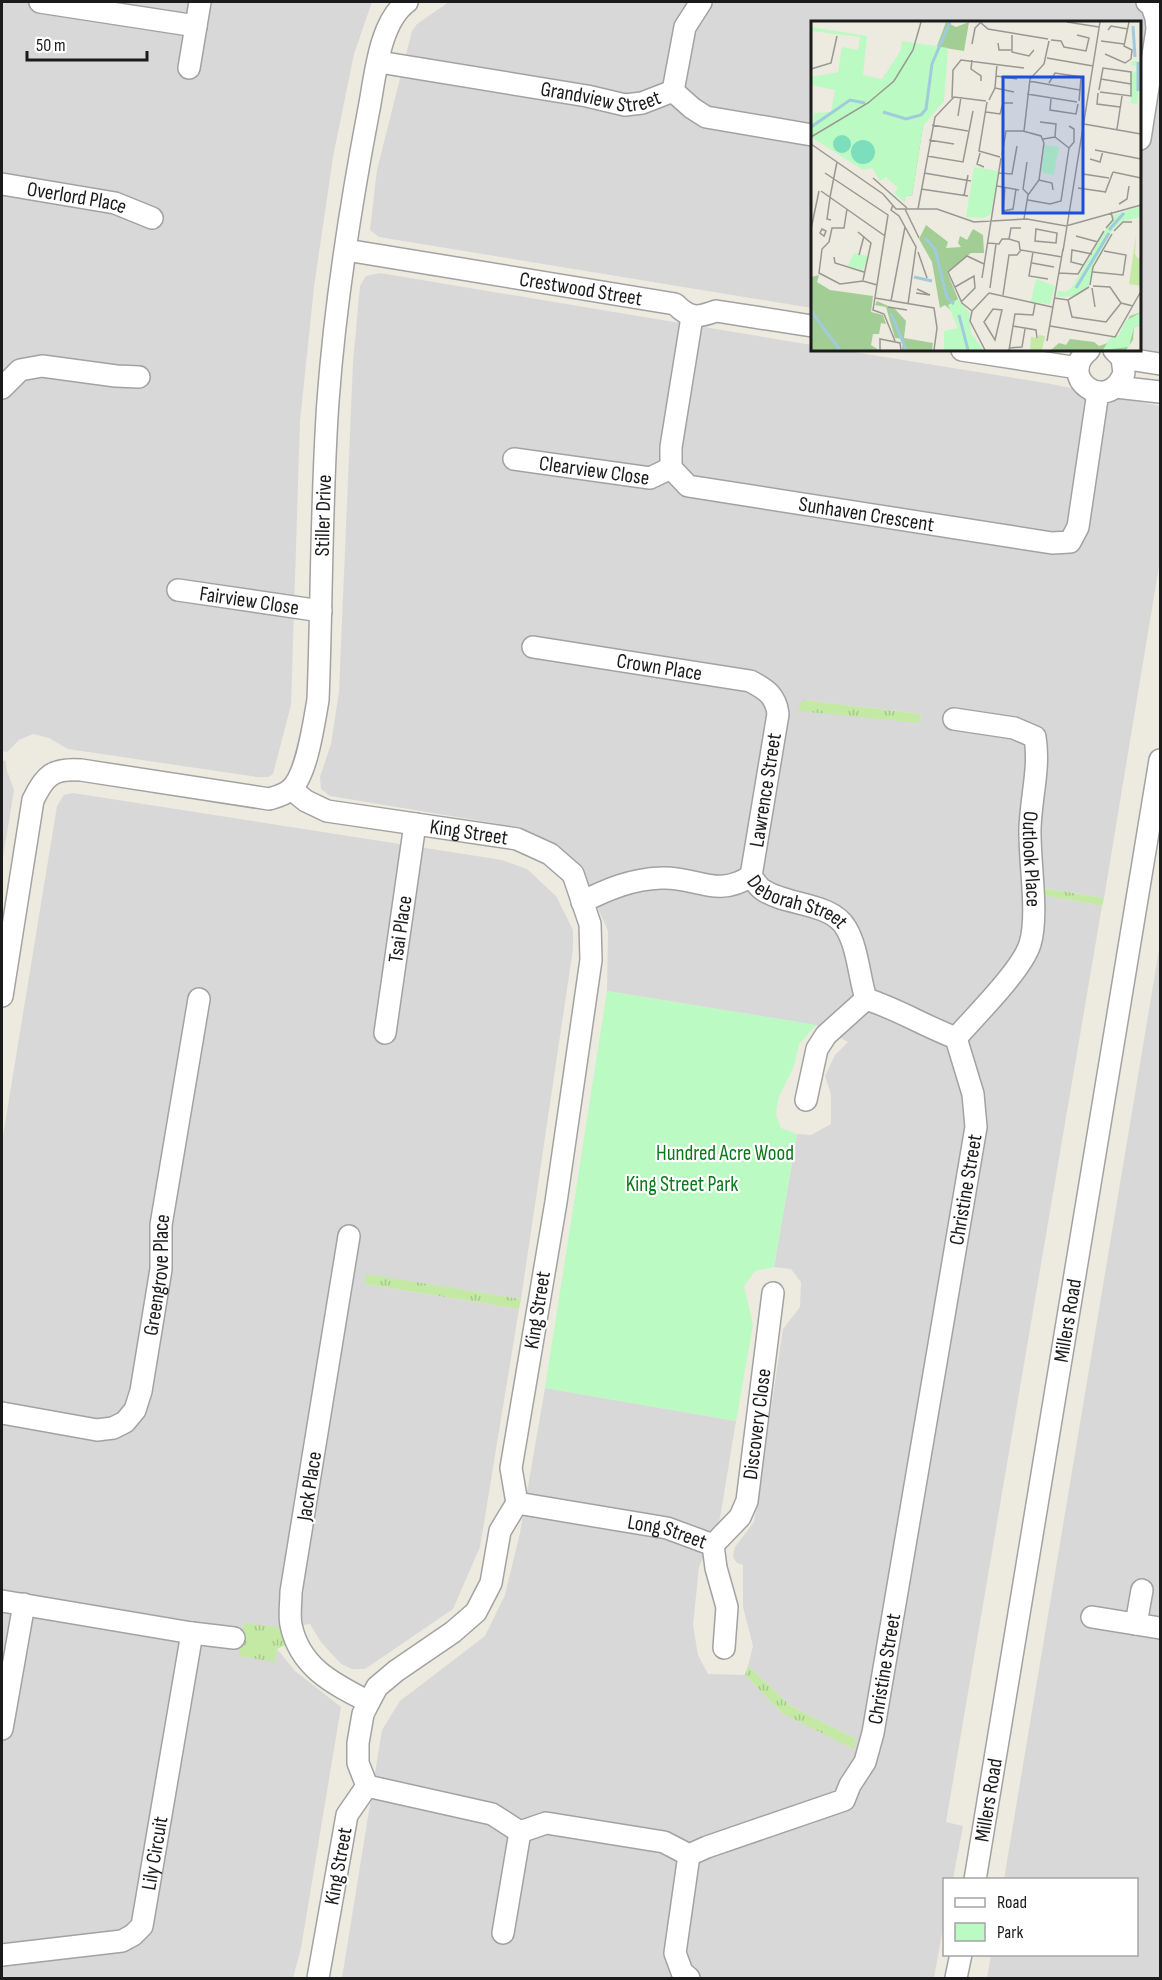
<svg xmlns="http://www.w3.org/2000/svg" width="1162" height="1980" viewBox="0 0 1162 1980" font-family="'Sofia Sans Condensed',sans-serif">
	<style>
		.residential { fill: #d9d8d8; fill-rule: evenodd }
		.grass { fill: url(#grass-tufts) }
		.park { fill: #bbfac3 }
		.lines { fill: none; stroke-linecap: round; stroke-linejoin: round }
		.minor-casing { stroke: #a2a2a2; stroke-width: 24 }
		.minor { stroke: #fff; stroke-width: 21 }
		.labels { text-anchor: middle; stroke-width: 4.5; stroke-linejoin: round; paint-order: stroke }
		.street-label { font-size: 21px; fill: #1b1b1b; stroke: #fff }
		.park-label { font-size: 21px; fill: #0a7918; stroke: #fff }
		.inset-river { fill: none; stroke: #a0cbdc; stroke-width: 3 }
		.inset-road { fill: none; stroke: #999791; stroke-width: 1.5 }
		.view { fill: #1d4ed8; fill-opacity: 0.15; stroke: #1d4ed8; stroke-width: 3 }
		.inset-edge { fill: none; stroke: #1b1b1b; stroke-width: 3 }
	</style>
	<defs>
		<pattern id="grass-tufts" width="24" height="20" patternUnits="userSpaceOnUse" patternTransform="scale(1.5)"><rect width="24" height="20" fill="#c3e9a5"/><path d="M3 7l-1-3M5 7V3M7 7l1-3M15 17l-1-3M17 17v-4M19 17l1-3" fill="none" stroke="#a7c78d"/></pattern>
	</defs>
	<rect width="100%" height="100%" fill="#edeae0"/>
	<path class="residential" d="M2,2H372L354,54L333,157L314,287L300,421L291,705L273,774L268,777H257L68,749L49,738L33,734L19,740L7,752L2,751Z
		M449,2H1160V358L1110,350H1140V22H812V308L379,237L370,230L377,170L412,31L417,24Z
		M380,273L812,345V350H841L1046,383L1160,406V560L1104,898L1044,888L1043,895L1102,906L946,1822L963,1826L953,1879L944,1880V1922L934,1978H342L382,1730L400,1701L485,1636L505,1595L520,1533L545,1388L736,1421L720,1518L699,1567L693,1625L698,1655L708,1674L745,1675L783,1714L853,1748L856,1739L791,1706L748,1666L753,1646L743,1607V1565L737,1563L733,1557L735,1547L754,1522L783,1329L800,1307L801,1282L791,1269L774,1267L797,1134L811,1135L831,1124V1095L825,1076L835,1055L848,1042L816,1025L607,991L608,931L581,870L558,847L517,827L330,796L321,789L320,777L331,744L339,692L353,362L360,286L366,276ZM803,700L921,714L920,722V723Z
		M2,760L6,761L7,771L14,790L2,863Z
		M73,793L502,860L527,869L556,896L573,930V949L521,1299L367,1275L365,1284L519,1309L480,1547L453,1609L365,1669H352L341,1664L321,1642L310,1624L283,1628L268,1627L275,1661L277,1649L295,1671L341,1707L301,1948L293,1978H2V1142L57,806L64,795Z
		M1160,944V1978H987L991,1955L1136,1954V1880L1004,1879Z"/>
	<path class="grass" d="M803,700L921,714L920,723L797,711Z
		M1043,888L1104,898L1102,906L1042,895Z
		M366,1274L521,1299L519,1309L365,1284Z
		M244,1623L283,1628L288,1644L277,1649L275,1662L239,1656Z
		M748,1666L791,1706L856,1739L854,1749L783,1714L745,1675Z"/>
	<path class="park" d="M607,991L816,1025L799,1044L794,1066L778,1099L776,1115L781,1128L797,1134L774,1267L755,1271L744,1286L753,1325L736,1421L545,1388Z"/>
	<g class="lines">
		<defs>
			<g id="minor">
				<path d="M40,2L196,26"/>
				<path id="s1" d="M379,62L587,96L625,105L642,103L673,91L692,108L706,117L812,135"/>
				<path d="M189,68L200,2"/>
				<path d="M673,91L685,27L701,2"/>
				<path d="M1140,139L1157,29L1156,18L1151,3L1147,2"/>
				<path id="s2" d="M2,184L115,203L152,218"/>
				<path id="s3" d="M346,250L675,304C690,319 697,318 716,311L812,326"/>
				<path id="s4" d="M692,317L671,447V468L688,486L1052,543L1070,542L1078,527L1098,392"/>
				<path d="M962,350L1078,368"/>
				<path d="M1089,350C1055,377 1108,416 1124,373L1122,358L1114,350"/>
				<path d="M1122,358L1160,364"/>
				<path d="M1116,387L1160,392"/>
				<path d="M2,388L20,370L42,366L116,376L139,377"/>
				<path id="s5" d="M514,459L650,478L671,468"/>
				<path id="s6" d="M178,590L321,611"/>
				<path id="s7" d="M533,647L750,681C766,689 776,696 778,714L751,876"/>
				<path id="s8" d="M954,719L1014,728L1035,737C1040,768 1031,797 1030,828C1029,862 1039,914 1030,944C1022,970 975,1016 956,1038"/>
				<path id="s9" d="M291,789L306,801L327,811L517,839L550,854L573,874L590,924L591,960L556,1202L511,1468L517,1503L500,1531L491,1583L476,1612L453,1632L396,1671L377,1687L369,1702L363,1714L358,1743V1763L367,1786L347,1815L318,1978"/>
				<path id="s10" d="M582,902C608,889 632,879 661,878C696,876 716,899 751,876C755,881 758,887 763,890C787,906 831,902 846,928C858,948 859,977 866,999C898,1009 924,1026 956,1038"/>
				<path id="s11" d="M2,996L33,800C45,775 53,768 81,770L269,799C276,797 284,795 290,790C307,776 314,722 318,700C322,601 321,501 328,401C335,305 350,209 368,114C375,81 378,23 407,2"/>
				<path id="s12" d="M385,1033L415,824"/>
				<path d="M806,1100L817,1049L826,1035L866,999"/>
				<path d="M349,1236L291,1592C291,1603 289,1615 291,1625C300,1668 334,1684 369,1702"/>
				<path id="s13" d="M2,1413L97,1430L113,1428L125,1422L135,1410L141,1391L161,1269V1225L199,999"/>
				<path id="s14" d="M517,1503L667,1528L713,1545L716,1568L727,1607L724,1648"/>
				<path id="s15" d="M713,1545L740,1517L747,1501L773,1293"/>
				<path d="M2,1601L192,1633L234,1638"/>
				<path d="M1092,1617L1160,1628"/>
				<path d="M1136,1624L1142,1590"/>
				<path d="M2,1729L24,1604"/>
				<path id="s16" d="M367,1786L492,1814L520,1832L546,1823L664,1842L689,1855L707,1847L844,1800L850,1785L865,1762L873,1733L976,1127L973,1094L956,1038"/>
				<path d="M689,1855L675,1953L682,1972L689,1978"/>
				<path id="s17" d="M975,1880L1160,760"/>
				<path d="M503,1933L520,1832"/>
				<path id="s18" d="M2,1955L122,1941L133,1935L142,1926L192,1633"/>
				<path d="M956,1978L961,1954"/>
			</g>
		</defs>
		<use href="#minor" class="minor-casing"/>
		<use href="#minor" class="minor"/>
	</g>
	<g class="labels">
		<g class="street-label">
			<text dy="7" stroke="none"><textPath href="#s1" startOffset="225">Grandview Street</textPath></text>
			<text dy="7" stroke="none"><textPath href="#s2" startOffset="76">Overlord Place</textPath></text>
			<text dy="7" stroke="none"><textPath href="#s3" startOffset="238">Crestwood Street</textPath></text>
			<text dy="7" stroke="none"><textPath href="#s5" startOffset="81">Clearview Close</textPath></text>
			<text dy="7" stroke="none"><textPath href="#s4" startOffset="358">Sunhaven Crescent</textPath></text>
			<text dy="7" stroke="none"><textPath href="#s11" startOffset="754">Stiller Drive</textPath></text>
			<text dy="7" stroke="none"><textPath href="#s6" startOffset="72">Fairview Close</textPath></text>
			<text dy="7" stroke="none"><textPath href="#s7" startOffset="128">Crown Place</textPath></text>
			<text transform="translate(765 790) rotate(-81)" y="7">Lawrence Street</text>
			<text dy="7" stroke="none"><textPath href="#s9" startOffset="186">King Street</textPath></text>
			<text dy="7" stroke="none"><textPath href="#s8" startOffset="206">Outlook Place</textPath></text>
			<text dy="7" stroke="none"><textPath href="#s10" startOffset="231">Deborah Street</textPath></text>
			<text dy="7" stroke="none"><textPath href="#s12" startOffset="105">Tsai Place</textPath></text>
			<text dy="7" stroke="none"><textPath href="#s16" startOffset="1126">Christine Street</textPath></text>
			<text dy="7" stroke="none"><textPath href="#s13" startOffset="279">Greengrove Place</textPath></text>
			<text transform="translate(537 1310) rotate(-81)" y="7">King Street</text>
			<text dy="7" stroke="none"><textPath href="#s17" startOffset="567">Millers Road</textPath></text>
			<text dy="7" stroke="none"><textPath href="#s15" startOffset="134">Discovery Close</textPath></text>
			<text transform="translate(309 1486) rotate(-81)" y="7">Jack Place</text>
			<text dy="7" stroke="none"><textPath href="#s14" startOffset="153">Long Street</textPath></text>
			<text dy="7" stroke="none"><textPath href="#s16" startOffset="640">Christine Street</textPath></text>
			<text dy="7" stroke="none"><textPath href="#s17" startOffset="81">Millers Road</textPath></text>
			<text dy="7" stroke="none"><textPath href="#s18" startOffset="220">Lily Circuit</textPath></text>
			<text transform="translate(338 1866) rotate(-80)" y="7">King Street</text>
		</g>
		<g class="park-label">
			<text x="725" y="1160">Hundred Acre Wood</text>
			<text x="682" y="1191">King Street Park</text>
		</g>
	</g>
	<g transform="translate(811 21)">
		<rect width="330" height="330" fill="#edeae0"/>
		<path d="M325,214L324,233L327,238L330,234V265L318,263ZM228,314L234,315L231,329H219L220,316L227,317Z" fill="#c3e9a5"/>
		<path d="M135,1L145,6L158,1L153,30L134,27L112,105L101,175L95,174L93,181L71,106L126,25ZM115,204L137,221L135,227L150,226L147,222L149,215L156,219L162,208L172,214L173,232H160L136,251L147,278V296L134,284L129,287L121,241L108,218ZM8,254L6,261L19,269L62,275L60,291L72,294L75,303L70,302L68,313H62L60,324L68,329H0V256ZM66,280L84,288L95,300L93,317L122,322L121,329H91L92,318L84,317L75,286L64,284ZM330,291V304L323,306L322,319L315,329H240L248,322L255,324L259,318L283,321L288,325L294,323L308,315L319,295Z" fill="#a2cd94"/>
		<path d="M0,6L56,15L52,54L71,58L90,29L91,20L137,27L133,80L112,105L101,175L95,174L93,181L83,172L87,167L75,156L69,160L61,147L52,149L0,116L3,92L20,91L24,69L0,64V56L27,51L31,26L47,29L49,16L0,10ZM322,40H330L326,83L320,82V50L326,51L327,45L319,44ZM234,124L248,126L243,154L230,151ZM163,146L187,150L180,193L173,197L155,196ZM330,185L328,196L310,201L301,210L282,246L278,265L266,275L246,276L247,270L255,271L262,265L303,194ZM43,232L57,235L52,249L37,245ZM225,258L244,265L239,283L220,281ZM147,278L158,291L160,312L172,329H133V310L147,307L137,284ZM330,291V304L323,306L318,326L292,329L299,317L309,313L313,301Z" fill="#bbfac3"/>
		<path d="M22 123a9 9 0 1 1 18 0a9 9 0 1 1-18 0ZM40 131a12 12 0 1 1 24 0a12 12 0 1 1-24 0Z" fill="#7cdebd"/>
		<path class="inset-river" d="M322,5L324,36M327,70V41M72,91L95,98L110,94L115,88L121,43L139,1M0,106L39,79L54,82M298,209L313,192M114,217L124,228L136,277L143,283M103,256L121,260M265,267L298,212M0,290L29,329M80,292L95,329M148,294L157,329"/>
		<path class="inset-road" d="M169,1L177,8L237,18M256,1L288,6M318,1L313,25L321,29L320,38M297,9L300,5L317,8M201,14V31L218,35L223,29M240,19L250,20L253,26L275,30L278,17L266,14M290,20L313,23M187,22L188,29H200M161,23L164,7L169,2M294,33L314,42L320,38M236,37L282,45M161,39L160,48L170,55V60M0,48L20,42L26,15M185,55L206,58M290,58L320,63M218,60L269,69L268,80M238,62L244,52L270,56L269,69M184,67L203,71M288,69L292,47L320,51V75L289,71M287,72L286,83L309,86M216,73L266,81M141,77L142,49L150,39L213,47M240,78L239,89L265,93L267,83M178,79L184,67L186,43M176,81L168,130L189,136M175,91L189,93L192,82H202M147,95L150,76M229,101L245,103L244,116M273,103L330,113M121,104L157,110M258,105L263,108V121L258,127M306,108L311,75M212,110L230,115L233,122L228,159L217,174L213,198M0,116L57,82L83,60L102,29L110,1M232,118L244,116L258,127M118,119L143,123M0,123L72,173L85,188H126L163,201L216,198L255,205L330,184M284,129L330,138M169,132L166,143L173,146M191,134L195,110H213L219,58L233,43L238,20M116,135L152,141L162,90M279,138L289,141L292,130M216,141L212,168L217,173M302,151L330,157M14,152L77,194L62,289L73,293L84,320M113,152L160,160M188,152L201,153L206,125M272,153L298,157M62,157L96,187M228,159L241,162L242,169M186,165L208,169M194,166L192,190L202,188L205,168M267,167L295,171M110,168L157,175M10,170L74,215M294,172L302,151M153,175L157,154M19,176L26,141M19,177L16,198L20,199M217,179L239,183L250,180L258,127M308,183L316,178L318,165M82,184L80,189L88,195L105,226L97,283M36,188L33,207H21L18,221L11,228L8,252L29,263L52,260L66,264M94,188L108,217M107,188L124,96L143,76L175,80M295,207L302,199L300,191M0,208L8,170M11,208L15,210L13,215L9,212ZM225,208L246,212L245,222L224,220ZM303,210L312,201H321M47,211L60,222L52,259M265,215L287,221M198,218L200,207H210M177,222L188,223L191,218H198L208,221L209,229M252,230L289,1M107,231L116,257M222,231L218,255L237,258M48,234L53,215M23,236L24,242L53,251M221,242L243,246M272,244L260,241L261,229L281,233M282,251L312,254L315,234L293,230M248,252L267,253L293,210M171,257L190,137M279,264L282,246L301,213M282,265L299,266L310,282L322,285M144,266L163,255L164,267L151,280M179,267L185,223M281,267L284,286M105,272L119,274L106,268M178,272L241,286M192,274L198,234H206L210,229L251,236M64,277L123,287L126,307L123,329M243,277L257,279L278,266M257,279L261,296L295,301L310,282M80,280L94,206M77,286L96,289M182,288L191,289L184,319L173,301ZM161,290L151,282L137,251L156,235L173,243M202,305L225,309L226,317M239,305L304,316L329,272M236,320L252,228M198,327L211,326L214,308M69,329V318L89,322L90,329M174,329L159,300L161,290L178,272M198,329L204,293L222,294L224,283"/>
		<path class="view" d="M192,56H272V192H192Z"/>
		<rect width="330" height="330" class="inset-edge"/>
	</g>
	<rect width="1162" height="1980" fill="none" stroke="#1b1b1b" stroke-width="6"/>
	<rect x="943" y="1878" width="195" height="78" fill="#ffffff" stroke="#a4a4a4" stroke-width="1.5"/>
	<rect x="955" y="1898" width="30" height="9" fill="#ffffff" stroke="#a4a4a4" stroke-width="1.5"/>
	<text x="997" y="1908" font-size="18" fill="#1b1b1b">Road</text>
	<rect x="955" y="1923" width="30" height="18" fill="#bbfac3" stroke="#a4a4a4" stroke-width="1.5"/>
	<text x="997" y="1938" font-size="18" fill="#1b1b1b">Park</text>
	<path d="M27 51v9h120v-9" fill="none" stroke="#1b1b1b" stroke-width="3"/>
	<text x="36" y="51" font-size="18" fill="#1b1b1b" stroke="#ffffff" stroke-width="4.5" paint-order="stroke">50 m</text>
</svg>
